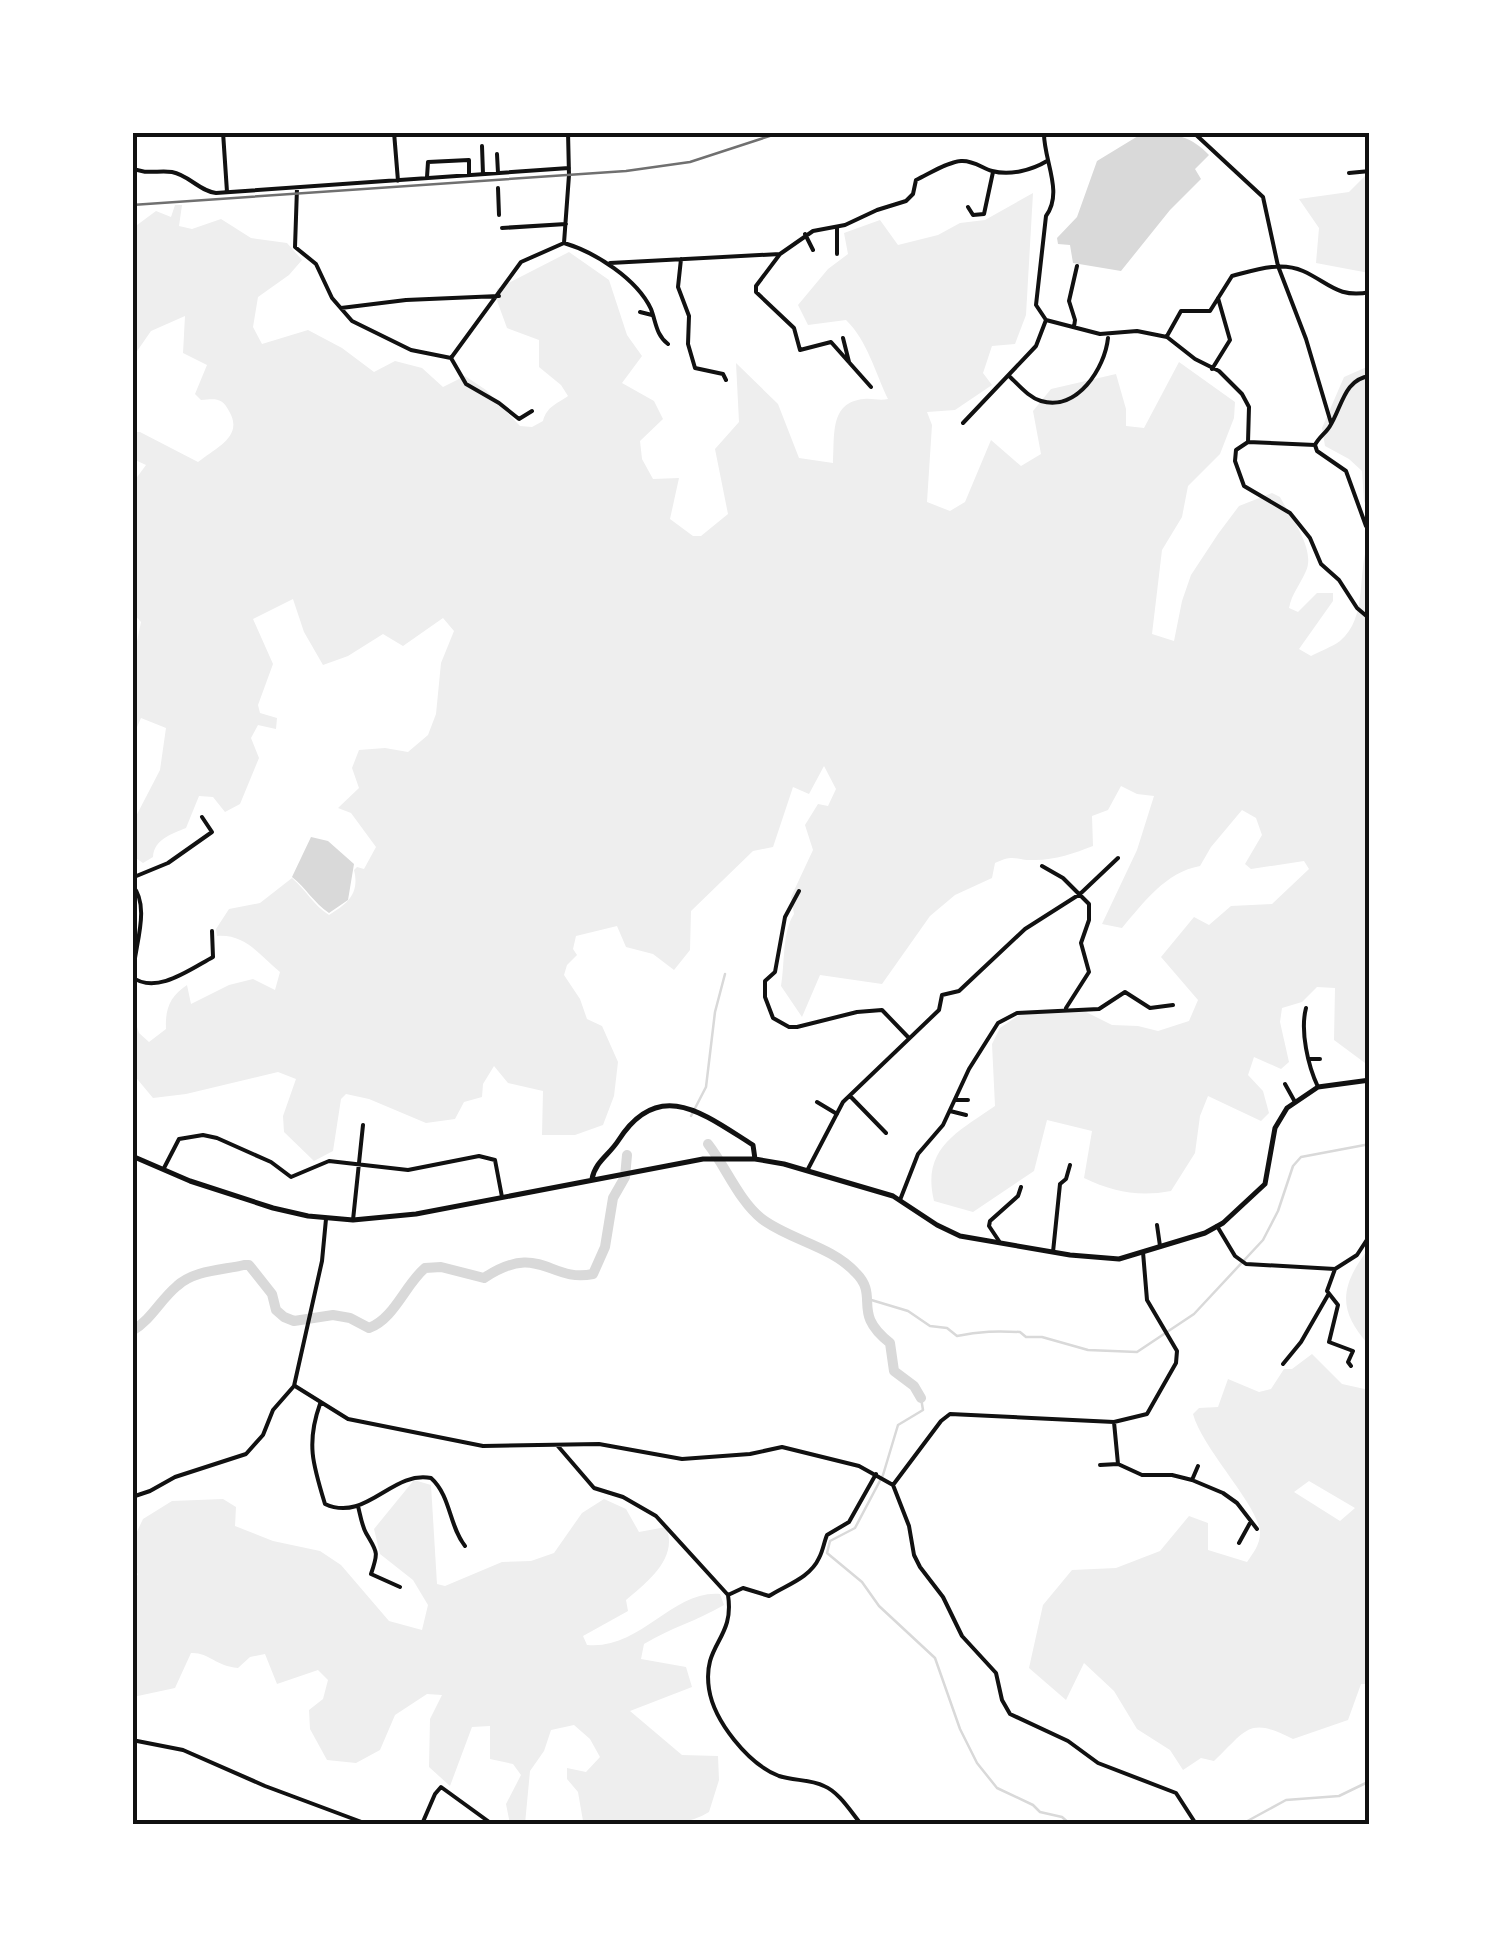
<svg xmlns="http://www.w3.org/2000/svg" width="1502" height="1957" viewBox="0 0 1502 1957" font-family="Arial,sans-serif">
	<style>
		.green { fill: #eee; fill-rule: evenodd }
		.water { fill: #d9d9d9 }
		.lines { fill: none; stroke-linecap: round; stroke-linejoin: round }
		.stream { stroke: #d9d9d9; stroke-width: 2.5 }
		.river { stroke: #d9d9d9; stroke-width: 10 }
		.minor { stroke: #111; stroke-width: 4 }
		.tertiary { stroke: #111; stroke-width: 4 }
		.secondary { stroke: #111; stroke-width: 5 }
		.rail { stroke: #707070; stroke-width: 2.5 }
		.neatline { fill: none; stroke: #111; stroke-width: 4 }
	</style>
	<rect width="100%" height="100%" fill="#fff"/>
	<path class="green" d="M1369,172V273L1316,263L1319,228L1299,199L1349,192Z
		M1033,193L1026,315L1015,344L992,346L983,373L992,385L955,410L927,412L932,425L927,502L950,511L965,502L991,440L1021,466L1041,454L1033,411L1051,389L1116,374L1126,409V426L1144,428L1179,362L1235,402L1234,418L1220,454L1188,486L1182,517L1162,550L1152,634L1174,641L1182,601L1191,575L1218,534L1239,506L1272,493L1280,497C1290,516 1316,549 1306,571C1300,585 1292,593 1289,608L1298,612L1317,593H1333V601L1299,649L1311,656C1320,651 1332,647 1340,641C1369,617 1356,571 1369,541V1057L1365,1063L1334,1040L1335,988L1317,987L1302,1002L1282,1008L1280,1022L1289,1062L1281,1069L1254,1057L1248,1075L1263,1091L1269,1113L1261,1121L1208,1096L1200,1116L1195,1153L1171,1191C1139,1197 1113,1192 1084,1178L1092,1131L1047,1120L1034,1171L973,1212L934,1201C921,1148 958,1132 995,1106L992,1044L1000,1028L1022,1013L1086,1012L1112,1025L1138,1026L1158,1031L1189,1021L1198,1000L1161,957L1194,917L1209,925L1231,906L1272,904L1309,869L1304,861L1251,869L1245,864L1262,835L1256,818L1242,810L1211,847L1200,866C1166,872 1144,902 1122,928L1102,924L1137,850L1154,796L1137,794L1121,786L1108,810L1092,816L1093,846C1075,853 1055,860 1035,860C1016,861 1015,853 995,863L992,878L955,895L930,916L882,984L820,975L802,1017L781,986C785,964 782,932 794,914L791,897L813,850L805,825L818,804L828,806L836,789L824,766L809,794L793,787L773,847L753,851L691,911L690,950L674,970L653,954L626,947L617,926L576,936L573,949L577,955L567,965L564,975L580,999L587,1019L602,1026L618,1062L614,1096L603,1125L575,1135H542L543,1091L508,1083L494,1066L483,1084L482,1097L464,1102L455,1119L426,1123L369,1099L346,1094L341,1099L333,1151L314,1161L284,1132L283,1116L296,1079L278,1072L186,1094L153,1098L133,1074L132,1011L139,1033L149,1042L166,1029C165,1009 170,996 187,985L191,1004L229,985L253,979L275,990L280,972C259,955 246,934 217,936L216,929L229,909L260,903L292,878C306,890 313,905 329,915C347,904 360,894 354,870L357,867L364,869L376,847L351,813L338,808L359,788L352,768L359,750L385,748L408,752L428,735L436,714L441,663L454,631L443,618L403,646L383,634L348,656L323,665L304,632L293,599L253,619L273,664L258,705L260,713L277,718L276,729L258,725L251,738L259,758L240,804L225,812L213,797L199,796L186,828C172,834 154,839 153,857L143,863L133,856V822L160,770L166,728L141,718L133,736V661L141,622L133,613L132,484L146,465L133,459V432H140L198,462C217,447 244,436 229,411C222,397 215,399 201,400L195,394L207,365L183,353L185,316L151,331L133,357V228L156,211L171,217L175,205H182L179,226L192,229L221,219L251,238L287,243L302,260L289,275L258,297L253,327L262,344L308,330L342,348L374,372L395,361L422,368L443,387L465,376L486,390L520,426L532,427L543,421C547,406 557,404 568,396L561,385L539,367V340L507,328L496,298L497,289L569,252L609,280L627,335L642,356L622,383L654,401L663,419L640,441L642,459L653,479L679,478L670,519L693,536H701L728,514L715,449L739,422L736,363L778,404L799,458L833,463C835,436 829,402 864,399C873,398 879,401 888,399C875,372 867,340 846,320L808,325L798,305L828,269L848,254L844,233L880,220L898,245L938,235L960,223L985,220Z
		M1369,366V512L1364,501L1362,471L1349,459L1325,446L1322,428L1344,377Z
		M1369,1248V1345C1336,1309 1341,1285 1369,1248Z
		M1312,1354L1342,1384L1369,1390V1684H1361L1348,1720L1293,1739C1248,1716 1247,1730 1214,1761L1201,1758L1183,1770L1170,1750L1137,1729L1114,1691L1084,1663L1066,1700L1029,1668L1043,1605L1072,1570L1116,1568L1160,1551L1189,1516L1208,1523V1550L1247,1562C1253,1553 1260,1545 1260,1533C1260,1507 1203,1450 1193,1414L1199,1408L1218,1407L1228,1379L1259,1392L1271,1389L1284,1369H1292ZM1309,1481L1355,1508L1340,1521L1294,1492Z
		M414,1480L431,1485L437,1584L445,1586L502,1562L531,1561L554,1553L582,1513L604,1499L626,1509L639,1532L666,1527C679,1558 647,1582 626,1600L628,1611L583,1636L587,1645C641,1650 672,1590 720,1594L724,1605C697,1621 670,1628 644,1644L641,1659L686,1667L692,1687L630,1711L682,1755L718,1756L719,1780L709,1812C673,1834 621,1824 580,1824L583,1821L578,1792L567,1779V1768L586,1772L600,1757L590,1739L574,1725L551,1730L544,1751L530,1771L525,1824H510L506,1804L521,1775L513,1764L490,1759V1726L472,1727L450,1786L429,1767L430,1719L442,1695L427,1694L395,1715L380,1750L356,1763L327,1760L310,1729L309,1710L323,1699L328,1680L318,1670L277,1684L265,1654L250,1657L238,1668C216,1666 208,1652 191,1653L175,1688L133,1697L132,1585L138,1574L133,1569V1540L143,1519L172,1501L223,1499L236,1507L235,1526L273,1541L320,1551L341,1565L389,1621L422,1630L428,1605L413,1580L380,1554L374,1529Z"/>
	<path class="water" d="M1143,133C1171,132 1190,135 1209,155L1195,169L1201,179L1170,210L1121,271L1073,263L1070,245L1058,244L1057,238L1077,217L1097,161Z
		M311,837L328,841L354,864L348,900L329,913C314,903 306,888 292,877Z"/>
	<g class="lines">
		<path class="stream" d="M691,1116L706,1087L715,1012L725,974
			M868,1299L908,1311L930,1326L947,1328L957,1336C980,1331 998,1331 1020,1332L1026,1337H1042L1088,1350L1137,1352L1194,1314L1263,1240L1278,1211L1293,1166L1301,1157L1370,1144
			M921,1398L923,1410L898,1425L883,1475L855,1528L830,1541L827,1553L862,1582L879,1606L935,1658L960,1729L977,1763L997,1788L1033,1805L1040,1812L1062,1817L1070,1824
			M1242,1824L1286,1800L1339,1796L1370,1781"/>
		<path class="river" d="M708,1144C726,1167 739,1201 762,1219C790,1240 831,1246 855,1272C881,1297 850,1312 890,1343L894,1371L914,1386L921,1398
			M132,1331C152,1319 160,1300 177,1286C194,1270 223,1270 244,1265H249L272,1294L276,1310L284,1317L294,1321L333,1315L350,1318L369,1328C394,1319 405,1285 425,1268L441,1267L484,1278C540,1241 549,1283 593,1274L605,1247L613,1198L625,1177L627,1155"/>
		<path class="minor" d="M223,132L227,192
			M394,132L398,181
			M1044,132C1043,159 1064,192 1046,216L1036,305L1046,320L1100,334L1137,331L1167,337L1195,359L1219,371L1242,394L1249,407L1248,442
			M1193,132L1263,197L1278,266L1306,339L1331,423
			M482,146L483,174
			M497,154L498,173
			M132,168C146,175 158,170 172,172C189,175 199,191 216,193L569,168
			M1349,173L1370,171
			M427,177L428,162L469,160V175
			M297,188L295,247L316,264L332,298L352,321L411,350L451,358L521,262L564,243C595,252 637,279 651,309C656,322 656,335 668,344
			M498,188L499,215
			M968,207L973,215L984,214L993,172
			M502,228L566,224
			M837,228V254
			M805,234L813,250
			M564,243L569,175L568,132
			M780,254L756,286V292L794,328L800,350L831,342L871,387
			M681,259L678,287L689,316L688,344L695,368L723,374L726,380
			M610,263L780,254L813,231L845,225L877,210L906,201L913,194L916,180C929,174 947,162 961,161C973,160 982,168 992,171C1010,176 1032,170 1047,161
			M341,308L406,300L499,296
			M640,312L652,315
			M1074,327L1075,320L1069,301L1077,266
			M1167,336L1181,311H1210L1232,276C1255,270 1280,261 1303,271C1328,282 1338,299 1370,292
			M843,338L849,362
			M451,358L466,384L499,403L519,419L532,411
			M1212,369L1230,340L1218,298
			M1009,376C1019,385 1028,397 1041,401C1077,412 1105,368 1108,338
			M963,423L1036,346L1046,320
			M1315,445C1319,437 1326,433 1330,426C1342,407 1344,379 1370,376
			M1366,526L1346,471L1317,451L1315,445L1248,442L1236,450L1235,461L1244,486L1290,513L1310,538L1321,564L1339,580L1357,608L1370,619
			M1042,866L1063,878L1089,904V920L1081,943L1089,972L1066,1008
			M132,883L134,877L168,863L212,832L202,817
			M132,885C152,907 133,949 133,977
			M799,891L785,917L775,972L765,981V997L773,1018L789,1027H797L857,1012L882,1010L908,1037
			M132,977C156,995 189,970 213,957L212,931
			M1306,1008C1300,1031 1308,1066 1318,1087
			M1309,1059H1320
			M1285,1084L1295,1102
			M850,1096L886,1133
			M955,1100H968
			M817,1102L837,1114
			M950,1111L966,1115
			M164,1168L179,1139L203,1135L217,1138L271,1162L291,1177L329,1161L408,1170L479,1156L495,1160L502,1197
			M808,1169L843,1102L939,1010L942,995L959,991L1025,929L1080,894L1118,858
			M900,1200L918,1154L943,1125L969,1069L998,1023L1017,1013L1099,1009L1125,992L1150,1008L1173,1005
			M353,1220L363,1125
			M1157,1225L1160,1246
			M1217,1226L1235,1256L1246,1264L1335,1269L1357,1255L1370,1235
			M999,1241L989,1226L990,1221L1018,1196L1021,1187
			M1053,1252L1060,1184L1066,1179L1070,1165
			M1335,1269L1327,1291L1338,1305L1329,1342L1353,1351L1348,1362L1351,1366
			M1283,1364L1301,1342L1328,1295
			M295,1386L348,1419L483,1446L599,1444L682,1459L750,1454L782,1447L859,1466L893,1485L909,1526L914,1555L920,1567L943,1597L962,1636L996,1673L1002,1700L1010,1714L1068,1741L1098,1763L1176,1793L1196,1824
			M320,1404C306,1443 313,1465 325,1504C366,1523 392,1470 431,1478C451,1496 449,1526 465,1546
			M1114,1422L1118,1464
			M557,1445L594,1488L623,1497L656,1516L728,1595C735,1640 702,1643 709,1689C714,1721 748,1764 779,1776C794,1781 810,1779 824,1786C839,1792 851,1812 861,1824
			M1100,1465L1118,1464L1142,1475H1172L1192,1480L1223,1493L1237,1503L1257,1529
			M1192,1480L1198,1466
			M893,1485L941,1421L950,1414L1114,1422L1147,1414L1176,1363L1177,1351L1147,1300L1143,1252
			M358,1506C360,1514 362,1526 366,1533C377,1552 379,1551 371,1574L400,1587
			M1239,1543L1250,1523
			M728,1595L743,1588L769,1596C786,1585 810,1578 819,1558C823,1551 824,1542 827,1535L849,1522L876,1474
			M132,1740L183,1750L265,1786L367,1824
			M422,1824L435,1794L441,1787L492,1824"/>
		<path class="tertiary" d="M132,1497L150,1491L175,1477L246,1454L263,1435L273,1410L294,1386L322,1261L326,1219"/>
		<path class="secondary" d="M132,1156L190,1181L273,1208L308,1216L353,1220L416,1214L703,1159H755L784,1164L893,1196L937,1225L960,1236L1070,1255L1119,1259L1205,1233L1223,1223L1265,1184L1275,1128L1287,1108L1318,1087L1370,1080
			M592,1179C595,1162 609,1155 618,1141C659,1076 705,1115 753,1145L755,1159"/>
		<path class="rail" d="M132,205L626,171L690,162L782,132"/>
	</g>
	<rect width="1502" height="1957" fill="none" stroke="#ffffff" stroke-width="270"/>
	<rect x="135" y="135" width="1232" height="1687" class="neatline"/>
</svg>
